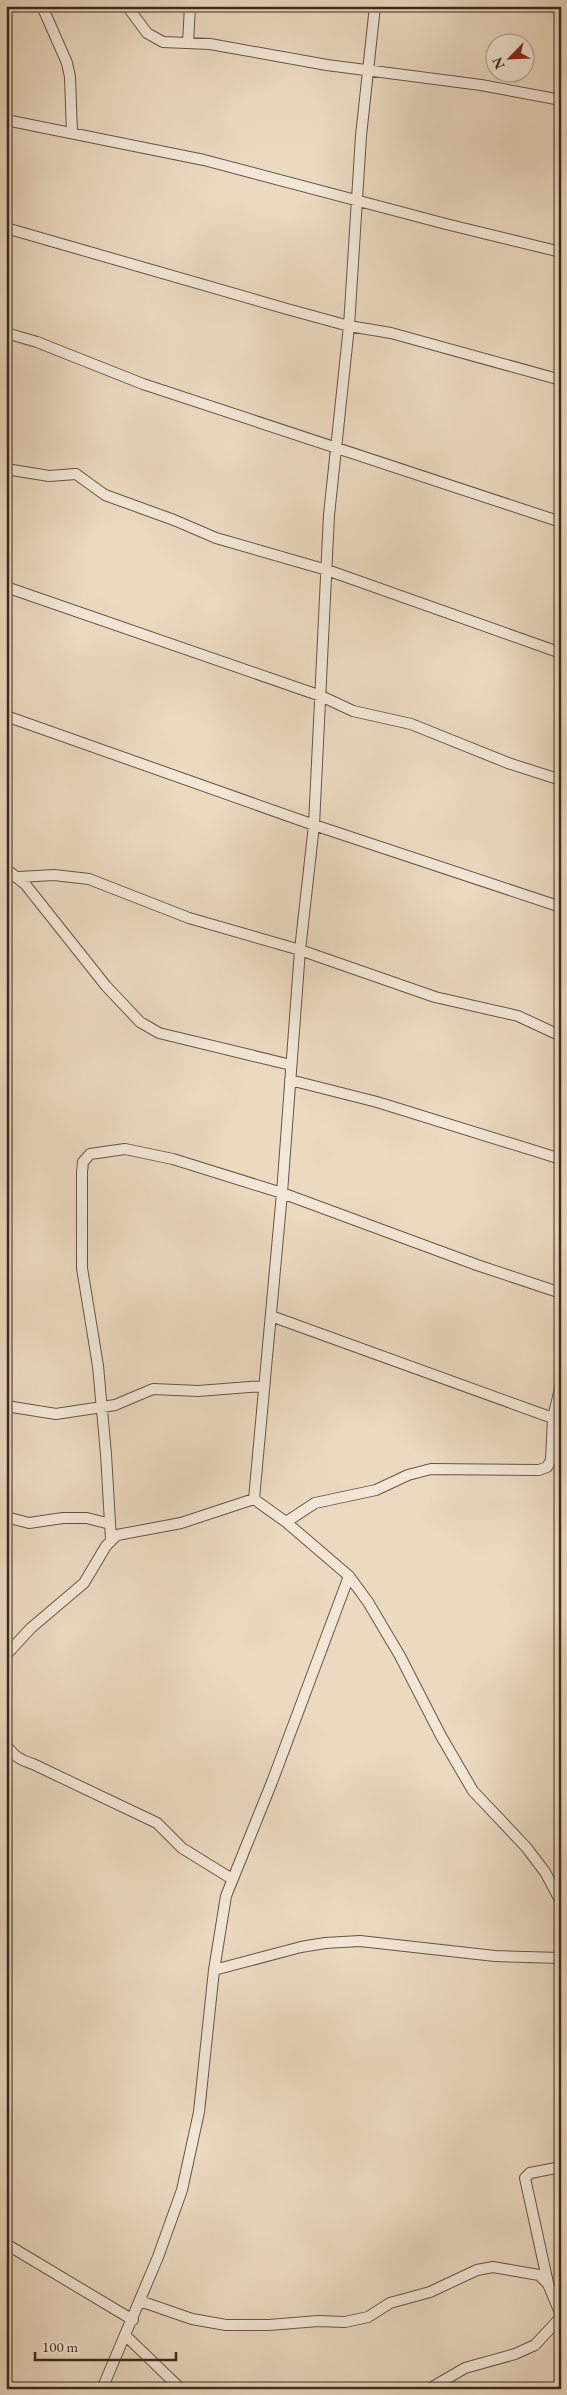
<svg xmlns="http://www.w3.org/2000/svg" width="567" height="2395" viewBox="0 0 567 2395" font-family="'EB Garamond',serif">
	<style>
		.lines { fill: none; stroke-linecap: round; stroke-linejoin: round }
		.minor-casing { stroke: #665645; stroke-width: 12 }
		.minor { stroke: #f2e6d6; stroke-width: 10 }
	</style>
	<rect width="100%" height="100%" fill="#ebd9c0"/>
	<filter id="stains"><feTurbulence type="fractalNoise" baseFrequency=".004" numOctaves="4"/><feColorMatrix values="0 0 0 0 .2 0 0 0 0 .09 0 0 0 0 .02 0 0 0 .5 -.17"/></filter>
	<radialGradient id="worn" r=".72"><stop offset=".6" stop-color="#630" stop-opacity="0"/><stop offset="1" stop-color="#630" stop-opacity=".3"/></radialGradient>
	<g class="lines">
		<defs>
			<path id="minor" d="M42,6L67,63L70,77L72,133
				M127,6L147,33L163,42L210,44L327,65L481,85L561,100
				M560,6L561,8
				M188,43L190,6
				M6,120L204,160L446,224L561,252
				M6,228L287,309L349,326L391,333L561,380
				M6,333L37,342L143,384L561,522
				M6,469L49,476L76,474L105,495L174,520L216,538L327,570L561,653
				M6,587L321,696L353,711L411,724L508,763L561,780
				M6,716L314,825L561,907
				M6,869L25,884L106,986L140,1022L159,1033L291,1065
				M19,877L54,875L89,879L189,918L300,950L435,997L518,1016L561,1036
				M290,1080L377,1102L561,1159
				M271,1316L561,1421
				M6,1406L56,1414L115,1405L153,1389L198,1391L264,1386
				M254,1499L282,1193L300,950L314,825L329,515L349,326L361,136L375,6
				M254,1499L286,1522L349,1576L368,1602L400,1656L441,1736L473,1791L526,1847L545,1872L561,1902
				M6,1517L29,1523L63,1518H87L110,1524
				M286,1522L315,1503L376,1490L408,1475L431,1469L539,1470L547,1467L551,1460L553,1418L561,1384
				M111,1540L106,1454L98,1366L82,1268V1172L83,1162L90,1154L125,1149L173,1159L282,1193L477,1265L561,1293
				M6,1655L31,1628L84,1583L106,1546L117,1535L181,1523L254,1499
				M6,1745C14,1756 20,1760 33,1764L157,1823L182,1848L232,1879
				M214,1970L301,1947L325,1943L360,1941L495,1956L561,1958
				M6,2244L133,2320
				M548,2283L525,2178L530,2173L561,2167
				M140,2301L192,2319L226,2325H269L318,2321L345,2322L368,2317L390,2303L430,2292L477,2270L493,2267L539,2275L548,2284L561,2315
				M126,2336L181,2389
				M102,2389L158,2257L182,2190L199,2112L214,1970L226,1896L272,1782L349,1576
				M429,2389L465,2368L515,2354L535,2345L561,2317"/>
		</defs>
		<use href="#minor" class="minor-casing"/>
		<use href="#minor" class="minor"/>
	</g>
	<rect width="567" height="2395" fill="none" stroke="#ebd9c0" stroke-width="25"/>
	<rect x="8" y="8" width="552" height="2380" fill="none" stroke="#3a2a1c" stroke-width="2.5"/>
	<rect x="12" y="12" width="542" height="2370" fill="none" stroke="#3a2a1c"/>
	<g transform="translate(510 58) rotate(246)"><circle r="24" fill="#f2e6d6" stroke="#a89b8c"/>
	<path d="M0-4L9 19L0 12L-9 19Z" fill="#8f2418"/>
	<text y="-8" font-size="14" font-weight="bold" text-anchor="middle" fill="#3a2a1c">N</text>
	</g>
	<path d="M35 2352v8h141v-8" fill="none" stroke="#3a2a1c" stroke-width="2.5"/>
	<text x="42" y="2352" font-size="15" fill="#3a2a1c" stroke="#f2e6d6" stroke-width="4" paint-order="stroke">100 m</text>
	<rect width="100%" height="100%" filter="url(#stains)"/>
	<rect width="100%" height="100%" fill="url(#worn)"/>
</svg>
